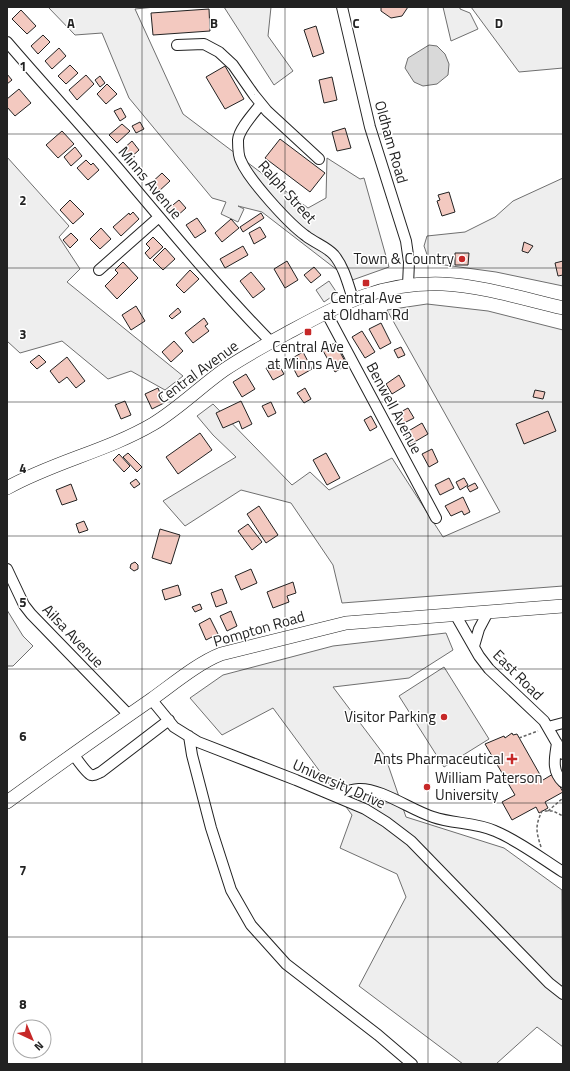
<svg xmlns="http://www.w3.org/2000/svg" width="570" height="1071" viewBox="0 0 570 1071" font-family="'Titillium Web',sans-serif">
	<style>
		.green { fill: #eee; stroke: #6f6f6f }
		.parking { fill: #ededed; stroke: #6f6f6f }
		.water { fill: #d9d9d9; stroke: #6f6f6f }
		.building { fill: #f3c9c0; stroke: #222 }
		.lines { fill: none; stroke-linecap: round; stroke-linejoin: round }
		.minor-casing { stroke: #222; stroke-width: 12 }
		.major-casing { stroke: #222; stroke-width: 14 }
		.path { stroke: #646464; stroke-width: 1.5; stroke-dasharray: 3 2; stroke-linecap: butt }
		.minor { stroke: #fff; stroke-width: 10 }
		.major { stroke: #fff; stroke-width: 13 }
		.grid { fill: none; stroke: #222; stroke-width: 1; stroke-opacity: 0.55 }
		.poi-dot { fill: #c62828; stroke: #fff; stroke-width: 1.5 }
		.labels { text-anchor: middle; stroke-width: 3; stroke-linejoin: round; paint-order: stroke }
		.street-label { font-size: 15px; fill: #222; stroke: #fff }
		.poi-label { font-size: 15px; fill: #222; stroke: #fff; text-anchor: end }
		.grid-label { font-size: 13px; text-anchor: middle; font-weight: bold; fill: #222; stroke: #fff; stroke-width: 3; stroke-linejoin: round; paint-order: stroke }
	</style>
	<rect width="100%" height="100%" fill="#fff"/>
	<path class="green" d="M48,7H155L135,9L183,114L308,208L326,198L327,158L360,179L364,178L389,267L344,283L341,273L262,212L238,206L244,209L238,222L221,214L226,202L212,198L129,98L102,33L75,35Z
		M224,7H271L268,36L293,71L274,85Z
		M443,7H460V9L470,13L478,29L451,41Z
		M471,7H563V68L519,72Z
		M7,157L69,226L59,237L80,269L67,282L183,376L165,390L131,371L108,379L62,341L20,353L7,341Z
		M563,178V286L496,272L430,263L424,246L427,236L465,232L495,217L513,201Z
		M329,281L337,293L324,302L316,290Z
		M427,304L488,311L563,330V586L342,603L333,565L291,503L241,490L185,526L163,501L236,457L213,435L197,416L213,404L292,485L310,472L329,490L392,458L443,537L500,512L387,310Z
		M7,610L23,636L33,646L13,666H7Z
		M446,633L453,650L409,678L333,687L385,756L406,817L504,848L562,890L563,1047L537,1027L496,1064H463L359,986L406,897L397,874L340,848L352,815L273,708L222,735L190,698L223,675L333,646Z"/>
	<path class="parking" d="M444,667L489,739L444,767L399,696Z"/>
	<path class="water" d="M429,45L437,46L445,54L449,64L448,75L437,84L423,86L414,82L405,68L408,58Z"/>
	<path class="building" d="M381,7H408L402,16L391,18L381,11Z
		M209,9L210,31L153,35L151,13Z
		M21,10L36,26L27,34L12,19Z
		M316,26L324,53L313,57L304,30Z
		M43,35L50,42L38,54L31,46Z
		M59,48L66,56L52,69L45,61Z
		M70,65L78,73L66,84L58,76Z
		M225,66L244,99L225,109L206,77Z
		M7,74L12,80L7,84Z
		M86,75L94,84L77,100L69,90Z
		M100,76L105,83L100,87L95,80Z
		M332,77L337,100L324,103L319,80Z
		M107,84L117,94L106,104L97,94Z
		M19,89L31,103L15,116L7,107V99Z
		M121,108L126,117L120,121L114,111Z
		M140,122L144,129L136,133L132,126Z
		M122,124L130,131L117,143L109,135Z
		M345,128L351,148L337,151L332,132Z
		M62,131L74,144L58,158L46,145Z
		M280,139L325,173L310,192L265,158Z
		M132,141L139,150L129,159L122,150Z
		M75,147L82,156L71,166L64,157Z
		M86,160L91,165L93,163L99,170L88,180L77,168Z
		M162,173L170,181L158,192L150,184Z
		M449,192L455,212L442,216L437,201L440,200L438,195Z
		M70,200L84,214L73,224L60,210Z
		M179,200L186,208L176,217L168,209Z
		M133,212L139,219L121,236L113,227L129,213L130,215Z
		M261,213L264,218L243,232L240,227Z
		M197,218L206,231L195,238L186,225Z
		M231,219L239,228L222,242L215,233Z
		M260,227L266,237L254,244L249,233Z
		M101,228L111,239L100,249L90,239Z
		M71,233L78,240L70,248L63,240Z
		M153,237L163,247L150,259L145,253L150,248L146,244Z
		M524,242L533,246L528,253L522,251Z
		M243,246L248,255L225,268L220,259Z
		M165,248L175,259L163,270L153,260Z
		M455,253H469L468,265H455Z
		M287,261L298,280L285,288L274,269Z
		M563,261V275L558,276L555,263Z
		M123,262L138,278L117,299L105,286L118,273L115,270Z
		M314,267L321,275L311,283L304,275Z
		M190,270L199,279L184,293L176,285Z
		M251,272L265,289L253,298L240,281Z
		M136,306L145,321L131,330L122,315Z
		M178,308L181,312L172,319L169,316Z
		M204,318L208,324L205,326L209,331L193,343L185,333Z
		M381,323L391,343L380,349L369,329Z
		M362,331L375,352L365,358L352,337Z
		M174,341L183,351L171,362L162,352Z
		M335,343L347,365L335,372L322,349Z
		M401,347L405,355L398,358L394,350Z
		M303,352L312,369L298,377L289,360Z
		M39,355L46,362L37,369L30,362Z
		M67,357L85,381L76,388L67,377L59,383L50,371Z
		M277,362L284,374L273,380L266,368Z
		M246,374L255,389L242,397L233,382Z
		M399,375L405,386L392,394L386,384Z
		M158,388L164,403L152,409L145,394Z
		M305,388L311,399L304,403L297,393Z
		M535,390L545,392L543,399L533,397Z
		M125,401L131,415L121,419L115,405Z
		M241,401L252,424L242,429L239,421L223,428L216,413Z
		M271,402L276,413L268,417L262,406Z
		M408,408L414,418L400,425L395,415Z
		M548,411L556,431L524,444L516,424Z
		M371,416L377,427L370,431L364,420Z
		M422,423L428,434L411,444L405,433Z
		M200,433L212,450L178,474L166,457Z
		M432,449L438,462L429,467L422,454Z
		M128,453L142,467L137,472L123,457Z
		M326,453L340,478L327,485L313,460Z
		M119,454L130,466L124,472L113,460Z
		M449,478L454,488L440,495L435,485Z
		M464,478L468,485L460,490L456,482Z
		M136,479L140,484L134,488L130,483Z
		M475,483L478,488L470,492L467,487Z
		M71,484L77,500L62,505L56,490Z
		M463,497L470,512L464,515L462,511L451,516L445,506Z
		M259,506L278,535L266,543L247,514Z
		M84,521L88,530L79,533L76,524Z
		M248,524L262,542L252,550L238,531Z
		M160,529L180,535L171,564L152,558Z
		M135,562L138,565V569L134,571L130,568L131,564Z
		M251,569L257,583L241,590L235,576Z
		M293,582L296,593L287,596L289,602L273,608L267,592Z
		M178,585L181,595L165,600L162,590Z
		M222,589L227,603L216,607L211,593Z
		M200,604L202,609L195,612L192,607Z
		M231,611L237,626L227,631L220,616Z
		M210,618L218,634L206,640L199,624Z
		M512,733L513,735L517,734L543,780L553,774L563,792L545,802L548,808L539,813L536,807L512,820L502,802L515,795L485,744L504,736L505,738Z"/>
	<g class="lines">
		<defs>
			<path id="minor" d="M342,7L370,127L406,241L409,262L408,285
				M7,42C43,84 81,125 117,167C167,226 216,286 271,342
				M177,45L204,44L219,52L233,65L254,95L267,111L319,159
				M261,104C254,113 239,129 238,140C238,145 238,156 241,161C249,180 289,224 306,236C315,243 327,247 334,255C344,267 348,284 353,299
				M99,270L159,217
				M326,312L436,518
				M7,569L24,605L31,614L129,715
				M455,614L479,656L489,669L544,721L563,754
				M474,646L479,629L488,612
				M151,699L174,727L198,742L296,780L365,809L386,822L411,841L549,983L563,994
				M548,727L563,723
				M189,736L192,755L211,828L231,890L251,925L286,964L378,1035L412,1064
				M557,743C555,757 551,771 563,782
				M73,754C77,759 86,773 91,775C95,776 98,773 101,772L169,720
				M332,795C340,793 350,790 359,789C381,788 411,810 433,817C453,824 475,822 495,831C519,841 541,858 563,872"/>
			<path id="major" d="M7,488C53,462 107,451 153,424C178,409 200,387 224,370C246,355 269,343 293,330C344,302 383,282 443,284C483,286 524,299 563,308
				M7,802C55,767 103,733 152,699C173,684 198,663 221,654L346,623L563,606"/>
		</defs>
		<use href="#minor" class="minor-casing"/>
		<use href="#major" class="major-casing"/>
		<path class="path" d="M519,738L538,731
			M548,811L563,798
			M541,847C536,831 535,826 542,811H553L563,816"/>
		<use href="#minor" class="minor"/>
		<use href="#major" class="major"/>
	</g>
	<path class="grid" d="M142,7V1064M285,7V1064M428,7V1064M7,134H563M7,268H563M7,402H563M7,536H563M7,669H563M7,803H563M7,937H563"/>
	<g class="poi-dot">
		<circle cx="462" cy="259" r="4"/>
		<rect x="362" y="279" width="8" height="8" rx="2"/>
		<rect x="304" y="328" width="8" height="8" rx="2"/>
		<circle cx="444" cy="717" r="4"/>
		<path d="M510 753h4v4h4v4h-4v4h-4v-4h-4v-4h4z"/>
		<circle cx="427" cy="787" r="4"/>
	</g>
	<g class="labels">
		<g class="street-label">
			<text transform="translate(391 142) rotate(74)" y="5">Oldham Road</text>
			<text transform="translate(150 183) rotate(50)" y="5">Minns Avenue</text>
			<text transform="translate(287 192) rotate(48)" y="5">Ralph Street</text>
			<text transform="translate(198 372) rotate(-36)" y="5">Central Avenue</text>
			<text transform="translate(394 408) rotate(62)" y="5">Benwell Avenue</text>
			<text transform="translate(259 629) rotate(-16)" y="5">Pompton Road</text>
			<text transform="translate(73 636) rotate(46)" y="5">Ailsa Avenue</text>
			<text transform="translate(518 675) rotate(45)" y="5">East Road</text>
			<text transform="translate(339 784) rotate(24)" y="5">University Drive</text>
		</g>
		<g class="poi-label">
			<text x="454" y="264">Town &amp; Country</text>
			<text x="366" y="303" text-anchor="middle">Central Ave<tspan x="366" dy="17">at Oldham Rd</tspan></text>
			<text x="308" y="352" text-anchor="middle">Central Ave<tspan x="308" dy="17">at Minns Ave</tspan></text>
			<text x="436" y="722">Visitor Parking</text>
			<text x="504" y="764">Ants Pharmaceutical</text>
			<text x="435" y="783" text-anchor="start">William Paterson<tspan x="435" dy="17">University</tspan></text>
		</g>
	</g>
	<g class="grid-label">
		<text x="71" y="28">A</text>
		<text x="214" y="28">B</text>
		<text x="356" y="28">C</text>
		<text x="499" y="28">D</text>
		<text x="23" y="71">1</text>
		<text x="23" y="205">2</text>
		<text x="23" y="339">3</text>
		<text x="23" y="473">4</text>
		<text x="23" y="607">5</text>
		<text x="23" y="741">6</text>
		<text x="23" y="875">7</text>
		<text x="23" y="1009">8</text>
	</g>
	<rect width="570" height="1071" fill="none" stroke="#222222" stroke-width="16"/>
	<g transform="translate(32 1039) rotate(136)"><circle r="19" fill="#ffffff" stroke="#a7a7a7"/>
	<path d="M0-3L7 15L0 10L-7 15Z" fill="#c62828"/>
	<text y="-6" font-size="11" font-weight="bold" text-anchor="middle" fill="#222222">N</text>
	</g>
</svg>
